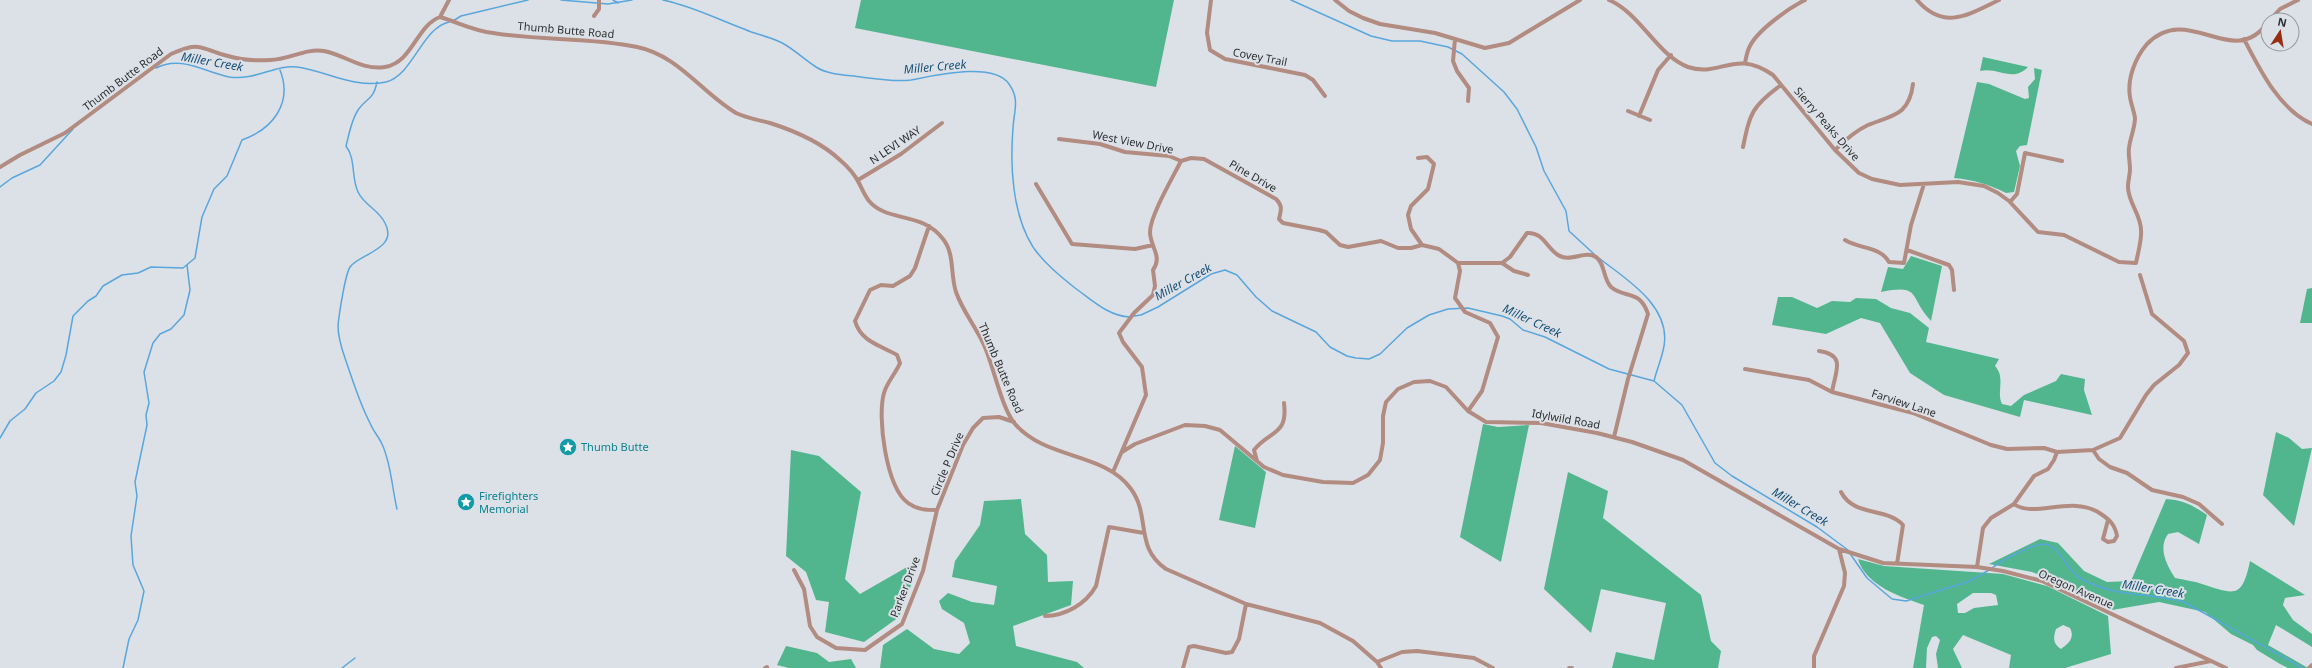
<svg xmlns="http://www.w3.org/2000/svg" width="2312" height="668" viewBox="0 0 2312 668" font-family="'Noto Sans',sans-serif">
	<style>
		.forest { fill: #51b68e; fill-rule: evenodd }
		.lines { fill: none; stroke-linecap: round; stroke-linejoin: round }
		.stream { stroke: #59a6dd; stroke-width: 1.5 }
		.minor { stroke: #b28b81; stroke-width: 4 }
		.labels { text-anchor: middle; stroke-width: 4; stroke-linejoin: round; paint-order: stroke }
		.street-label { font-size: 11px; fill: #2e3033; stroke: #dce1e7 }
		.culture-label { font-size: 11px; fill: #0d838f; stroke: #dce1e7; text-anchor: start }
		.water-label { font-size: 12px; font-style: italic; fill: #164f75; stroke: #dce1e7 }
	</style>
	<rect width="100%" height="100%" fill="#dce1e7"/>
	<path class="forest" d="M861,0H1174L1156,87L855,28Z
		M1983,57L2028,67C2012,83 1999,67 1980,71Z
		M2034,68L2042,70L2027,145L2020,146L2016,151L2020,166L2014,192L2006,193C1988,184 1974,180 1954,178L1977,82L1989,84L2025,99L2029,98L2028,87L2035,79Z
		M1911,256L1942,266L1931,321C1908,296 1922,284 1881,292L1888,267L1903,269Z
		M2312,288V323H2300L2307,289Z
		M1778,297H1792L1817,308L1832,301L1850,302L1856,298L1876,299L1891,308L1910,313L1929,328L1926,342L1999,359L1995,366C2006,378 1996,392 2002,404L2011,406L2024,395L2056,381L2061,374L2085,379L2084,390L2092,415L2024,400L2020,417L1944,395L1910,373L1880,323L1861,318L1826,334L1772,325Z
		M1483,424L1498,427L1529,425L1501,562L1460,537Z
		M2276,432L2289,438L2302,449L2312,448L2294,526L2263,495Z
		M1235,446L1266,472L1255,528L1219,520Z
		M791,450L819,456L861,492L845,579L860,594L921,559L899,617L864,642L825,632L829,602L816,600L806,572L786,556Z
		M1568,472L1608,491L1603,518L1701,595L1711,641L1721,651L1718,668H1612L1616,652L1654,660L1666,603L1601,589L1591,633L1544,589Z
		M1021,499L1025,534L1047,555L1048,582L1073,581L1071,605L1013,626L1016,646L1077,662L1084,668H880L883,645L907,629L934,649L959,654L970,643L964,623L942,609L939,601L948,593L972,602L994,605L997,586L952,577L955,561L980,525L984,501Z
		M2166,499C2182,500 2193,505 2207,515L2199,544L2178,532L2168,534C2158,548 2166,564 2175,578C2184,580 2194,581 2202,584C2234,594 2242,600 2250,561L2305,595L2285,598L2283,605L2293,620L2312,634V647L2276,625L2268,645L2308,668H2288L2280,664L2257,650L2253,645L2231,634L2205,612L2159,602L2112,610L2060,583L2032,572L1989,564L2040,539L2058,543L2084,571L2107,582L2131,581Z
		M1858,559L1884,566L2003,574L2047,586L2108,616L2111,654L2065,668H2009L2011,655L1963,635L1953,649L1962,668H1938L1936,654L1940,640L1936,636L1932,637L1927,648L1926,668H1913L1924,605C1901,597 1866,586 1858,559ZM1973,593H1991L1996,595L1998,605L1974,608L1965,613H1958L1957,604ZM2063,625L2070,628C2075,638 2069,643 2061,649C2053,644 2053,638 2056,629Z
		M786,646L817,653L829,662L851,659L856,668H789L777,665Z"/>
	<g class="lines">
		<path class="stream" d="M561,0L608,4L632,0
			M613,0L618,3
			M663,0C692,6 717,19 744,29C757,35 772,37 784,44C796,51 805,60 816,67C828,75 848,75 861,77C876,79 896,82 911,80C933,76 993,61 1009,84C1020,99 1014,111 1013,128C1010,165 1012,214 1033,247C1044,263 1060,276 1075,288C1092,300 1108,316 1130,317
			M1291,0L1371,36L1392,41H1420L1448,47L1462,54L1504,92L1517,109L1536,147L1544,171L1566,211L1569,231L1594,254
			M453,21L461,16L528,0
			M156,68C181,55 204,72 229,77C255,81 276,64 297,67C327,71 354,89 386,82C413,75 422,28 449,22
			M377,82C373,101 367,97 358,110C351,121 349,134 346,146C356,159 351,177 358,192C364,205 379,210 385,223C399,249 359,254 350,267C345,275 339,315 338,326C338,340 343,352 347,364C354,384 360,404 370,423C373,431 379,437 382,444C391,463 392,488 397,509
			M0,187L12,178L40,165L73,129
			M1600,259C1626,279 1671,306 1664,346C1662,358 1657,369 1654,381
			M1134,316L1141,315L1158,307L1211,274L1225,270L1237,275L1256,297L1272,311L1316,332L1330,347L1347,356L1356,358L1369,359L1380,354L1407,328L1429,315L1448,309L1468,308L1502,316L1510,319L1523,330L1545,337L1609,369L1654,381L1682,405L1715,463L1732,476L1817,527L1848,550
			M0,438L10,421L25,409L36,393L54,381L61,372L66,355L73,316L88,301L96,296L103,286L122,275L138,273L151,267L183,268L195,258L202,217L214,189L227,176L242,140C273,129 293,103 280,70
			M1851,555L1867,578L1892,599L1906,601L1970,581L1989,570
			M1992,568C2001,561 2034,543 2045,544C2061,547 2066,570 2080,578C2116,598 2146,592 2184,602L2303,668
			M123,668L129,639L138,620L144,591L133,565L131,536L137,496L135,482L147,425L146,415L149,403L144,372L153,343L160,334L171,329L184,315L190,290L187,265
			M342,668L355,658"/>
		<path class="minor" d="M1211,0L1207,33L1210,50L1225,59L1305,75L1313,80L1325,96
			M1335,0L1349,11L1363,18L1380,24L1435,33L1485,48L1509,43L1580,0
			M1609,0C1640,13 1658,56 1688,67C1721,78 1734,48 1773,75L1835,150L1859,173L1872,179L1900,185L1958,182L1984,186L1998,193L2009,201L2038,232L2064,235L2119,262L2136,263C2138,252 2142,240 2141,230C2141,215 2128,202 2128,187C2128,180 2130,175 2130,169C2130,162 2128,155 2129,148C2130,138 2135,128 2135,118C2134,111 2131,104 2130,97C2127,79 2135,58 2147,44C2189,1 2233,72 2268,22
			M1917,0C1944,31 1968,15 1999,0
			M594,16L599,9V0
			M440,17L449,0
			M2270,20L2280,9L2298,0
			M1455,39L1453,61L1457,71L1469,88L1468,101
			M2244,39C2260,70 2279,109 2312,124
			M1745,63C1746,58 1747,52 1749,48C1756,31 1789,8 1805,0
			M1628,111L1650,120
			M1639,116L1658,70L1671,55
			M1059,139L1100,144L1125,152L1169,156L1181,161
			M1743,147C1750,113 1752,106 1781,85
			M1835,150C1845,140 1855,131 1868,125C1892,115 1909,116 1913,84
			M1418,158L1427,157L1434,164L1428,189L1411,206L1408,215L1411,229L1422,245
			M1181,161L1191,158L1204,159L1276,199C1283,206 1281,210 1279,219L1283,223L1319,230L1326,232L1340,245L1348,247L1381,241L1398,248H1411L1422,245L1439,249L1458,263L1460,271L1455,298L1465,312L1490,323L1498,337L1482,391L1468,411
			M0,167L20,155L65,133L171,54C202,40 200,49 228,56C242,60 256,61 270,60C289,60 305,48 324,51C345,55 363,71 385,67C413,62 416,26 440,17C457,22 474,31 493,33C540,41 590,37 637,47C678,55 702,93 736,113C746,118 759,120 770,123C795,131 821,142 840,160C847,166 855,175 859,183C862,189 865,196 869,201C888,223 922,211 943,239C955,254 950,274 956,292C962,310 976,327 984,345C994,367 1001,407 1015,424C1046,460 1105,452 1131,489C1151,516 1134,547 1166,569L1246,604L1320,623L1353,641L1377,662L1381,668
			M858,180L901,154L942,123
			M1036,184L1072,244L1135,249L1153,245
			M2010,202L2017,194L2025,153L2062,161
			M929,226L915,268L910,276L893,286L881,285L870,290L855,321C861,342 880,345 897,355L900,363C896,373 887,382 884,393C877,417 886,487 908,503C918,510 926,510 937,510
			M1845,240C1859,249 1880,246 1889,262L1904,263L1911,225L1924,184
			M1907,250L1949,265L1952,270L1954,290
			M1458,263H1502L1514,271L1528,275
			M1502,263L1510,257L1527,233C1543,232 1546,247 1558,255C1570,263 1585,250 1596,257C1605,263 1603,279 1611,287C1625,299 1640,289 1648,314L1628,379L1614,437
			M1819,351C1847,355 1835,372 1832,392
			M1745,369L1809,380L1832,392L1913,413L1991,445L2007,449L2044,448L2057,452
			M2093,450L2099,459L2110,467L2127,473L2152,490L2183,497L2199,504L2222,524
			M1122,452L1135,444L1185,425L1205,426L1220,430L1264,467L1283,475L1323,482L1353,483L1368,475L1380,460L1383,443V416L1386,402L1398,389L1414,382L1430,381L1446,387L1468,411L1486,422L1541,423L1597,433L1632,442L1683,460L1839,549L1845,573L1844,586L1814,656V668
			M1257,461L1254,450C1270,430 1288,436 1284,403
			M1113,472L1146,395L1142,367L1123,342L1119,333L1134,313L1153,295L1155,286L1153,270C1163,256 1150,247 1150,232C1150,216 1173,177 1181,161
			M1841,492C1854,517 1886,507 1903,525L1897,564
			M2014,504C2034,519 2073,494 2101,514C2110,520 2115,525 2117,536L2114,541L2108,542L2103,539L2108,520
			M1839,549L1883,563L1977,567L2003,571L2042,581L2226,668
			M1977,567L1983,528L1991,518L2014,504L2034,476L2048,469L2054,460L2057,452L2093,450L2120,438L2146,395L2154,385L2179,365L2188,353L2184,341L2152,314L2140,275
			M794,570L804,589L810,626L817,637L836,648L865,650L902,624L923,571L937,510L963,445L973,428L983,418L999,417L1014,422
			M1045,616C1065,616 1086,604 1096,586L1109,527L1144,533
			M1377,662L1402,652L1417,651L1474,658L1493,668
			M765,668L767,667
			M1183,668L1189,647L1194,646L1226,653L1232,652L1239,639L1246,604
			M1569,668H1572
			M2176,668L2211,661
			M2309,668L2312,665"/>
	</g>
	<defs>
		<symbol id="sight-disc" viewBox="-11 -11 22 22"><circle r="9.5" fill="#0f9aa8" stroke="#dce1e7"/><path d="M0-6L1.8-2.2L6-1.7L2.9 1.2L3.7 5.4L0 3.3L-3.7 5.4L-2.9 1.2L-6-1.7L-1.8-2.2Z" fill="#fff"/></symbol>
	</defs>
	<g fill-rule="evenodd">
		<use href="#sight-disc" x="558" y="437" width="20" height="20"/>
		<use href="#sight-disc" x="456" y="492" width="20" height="20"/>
	</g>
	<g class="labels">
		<g class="street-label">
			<text transform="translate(566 30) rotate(5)" y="4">Thumb Butte Road</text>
			<text transform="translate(1260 57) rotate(11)" y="4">Covey Trail</text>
			<text transform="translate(123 79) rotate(-37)" y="4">Thumb Butte Road</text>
			<text transform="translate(1827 124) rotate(49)" y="4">Sierry Peaks Drive</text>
			<text transform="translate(1133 142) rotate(11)" y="4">West View Drive</text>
			<text transform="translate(895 145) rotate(-34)" y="4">N LEVI WAY</text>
			<text transform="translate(1253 176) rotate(30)" y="4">Pine Drive</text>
			<text transform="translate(1001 368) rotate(67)" y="4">Thumb Butte Road</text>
			<text transform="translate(1904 403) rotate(18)" y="4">Farview Lane</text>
			<text transform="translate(1566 419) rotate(10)" y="4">Idylwild Road</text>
			<text transform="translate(947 464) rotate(-67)" y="4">Circle P Drive</text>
			<text transform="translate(905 587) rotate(-69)" y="4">Parker Drive</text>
			<text transform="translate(2076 589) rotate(24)" y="4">Oregon Avenue</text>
		</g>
		<g class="culture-label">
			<text x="581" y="451">Thumb Butte</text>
			<text x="479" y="500">Firefighters<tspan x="479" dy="13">Memorial</tspan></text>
		</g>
		<g class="water-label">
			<text transform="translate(212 62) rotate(10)" y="4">Miller Creek</text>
			<text transform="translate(935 67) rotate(-5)" y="4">Miller Creek</text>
			<text transform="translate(1183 282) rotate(-29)" y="4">Miller Creek</text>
			<text transform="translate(1532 321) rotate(25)" y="4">Miller Creek</text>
			<text transform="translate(1800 507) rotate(31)" y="4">Miller Creek</text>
			<text transform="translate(2153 589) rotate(9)" y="4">Miller Creek</text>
		</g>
	</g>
	<g transform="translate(2280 32) rotate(12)"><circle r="19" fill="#dce1e7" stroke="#969a9f"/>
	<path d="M0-3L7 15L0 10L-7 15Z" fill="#952d0f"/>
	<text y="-6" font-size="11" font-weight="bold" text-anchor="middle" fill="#2e3033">N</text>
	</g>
</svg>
